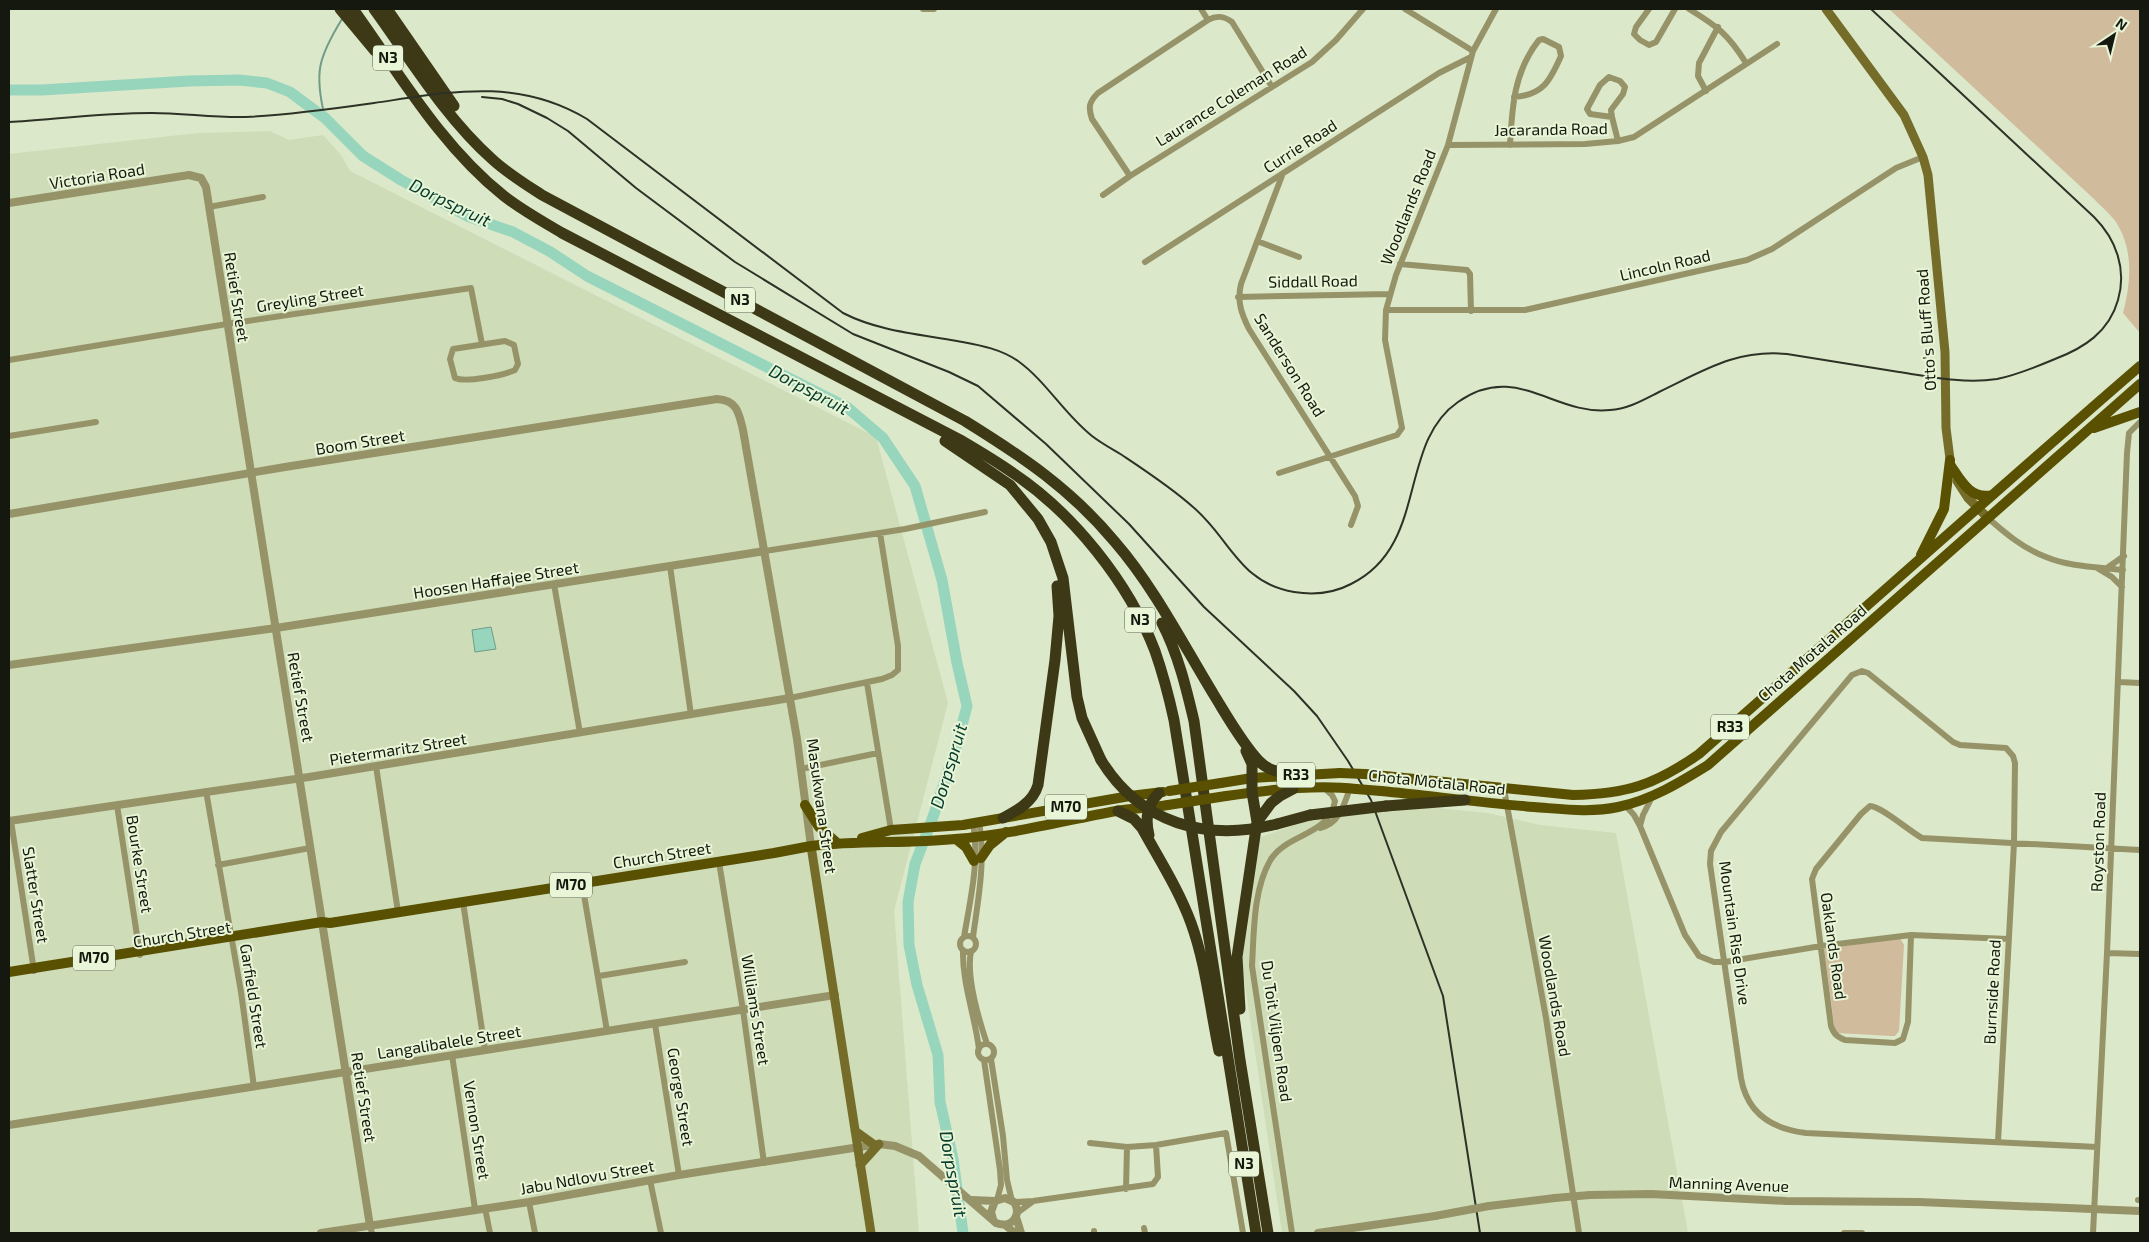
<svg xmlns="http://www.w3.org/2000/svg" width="2149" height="1242" viewBox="0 0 2149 1242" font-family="'Exo 2',sans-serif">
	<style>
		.built { fill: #cedcb7 }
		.green { fill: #d0bc9c }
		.water { fill: #98d5bd; stroke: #709c88 }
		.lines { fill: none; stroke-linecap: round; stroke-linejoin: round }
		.stream { stroke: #709c88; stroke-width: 2 }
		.river { stroke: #98d5bd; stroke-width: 11 }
		.minor { stroke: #979369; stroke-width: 6 }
		.tertiary { stroke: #979369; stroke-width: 8 }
		.secondary { stroke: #746c28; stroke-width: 9 }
		.primary { stroke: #595001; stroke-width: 10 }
		.motorway { stroke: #3d3916; stroke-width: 11 }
		.rail { stroke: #2d3226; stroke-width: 2 }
		.tertiary-bridge { stroke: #979369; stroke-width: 8 }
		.primary-bridge { stroke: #595001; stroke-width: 10 }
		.motorway-bridge { stroke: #3d3916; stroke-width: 11 }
		.labels { text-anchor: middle; stroke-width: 4; stroke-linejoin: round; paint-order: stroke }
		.shield { fill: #e9f5d7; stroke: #545a4a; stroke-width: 1 }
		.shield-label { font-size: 15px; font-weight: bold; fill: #14180e }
		.street-label { font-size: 16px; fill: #14180e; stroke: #e9f5d7 }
		.water-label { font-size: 18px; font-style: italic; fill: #063c2d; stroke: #e9f5d7 }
	</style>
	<rect width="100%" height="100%" fill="#dce8ca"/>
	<path class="built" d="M270,131L289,140L323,135L341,155L350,171L876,437L948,703L894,911L919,1233H9V154L198,133Z
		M1427,807L1488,813L1540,825L1616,833L1688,1233H1282L1242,965L1252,855L1261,837L1312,819Z"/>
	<path class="green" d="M1889,9H2140V333L2123,313C2131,282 2134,251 2116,222C2110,214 2101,206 2094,199Z
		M1900,938L1904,945L1899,1031L1895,1036H1891L1837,1033L1835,1031L1824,949Z"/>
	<path class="water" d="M491,627L496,649L475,652L472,630Z"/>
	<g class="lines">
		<path class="stream" d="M325,118C314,73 318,58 342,19"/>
		<path class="river" d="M9,90H42L189,81L239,80L267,83L290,92L325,118L363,156L401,180L467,216L513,232L549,251L587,276L848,408L883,438L915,486L942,580L957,663L967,706L958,741L933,817L915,864L908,902L909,945L917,985L938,1055L940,1102L953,1159L963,1233"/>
		<path class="minor" d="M923,9H934
			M1201,9L1208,20
			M1405,9L1473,51
			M1649,9L1636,27L1634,34L1640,40L1649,45L1656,42L1675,9
			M1689,9C1717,26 1728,34 1746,63
			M1706,91L1698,76L1699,63L1718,27
			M1612,117L1611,110L1623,94L1625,87L1620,81L1609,77L1600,85L1587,109L1590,114L1612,117L1618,141
			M1448,145L1585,144L1618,141L1634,137L1777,44
			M1510,145C1512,107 1514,71 1539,40L1543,39L1559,47L1561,56C1550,81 1543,95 1514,97
			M1283,173L1241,284C1237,301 1241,313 1249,329L1355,496L1358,506L1351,525
			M1130,176L1092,119C1088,107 1089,102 1098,93L1208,20C1217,15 1224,16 1232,22L1272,87
			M1103,195L1130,176L1312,62L1336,40L1363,9
			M209,207L263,197
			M1257,241L1299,257
			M1145,262L1439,73L1471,57
			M1400,264L1467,270L1470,274L1471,311
			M1238,297L1389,294
			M1386,310H1525L1747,260L1772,249L1896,168L1923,157
			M505,341L514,345L518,364L515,370C504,375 466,383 455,378L450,359L453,349Z
			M9,360L227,324L471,288L482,344
			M9,436L96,422
			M1279,473L1397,435L1402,428L1385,340L1386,310L1396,275L1448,145L1473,51L1496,9
			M1988,518C2005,533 2024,549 2046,557C2070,567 2098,567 2123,570
			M765,551L905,529L985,512
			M670,566L691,715
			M2097,568L2112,577L2122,587
			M2107,568L2124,556
			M554,584L580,733
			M2119,682L2140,683
			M867,683L891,830
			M790,698L882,679L892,675L898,670V646L880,533
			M376,766L398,912
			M801,769L878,753
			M1504,789L1546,1018L1579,1233
			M206,791L241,992L254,1087
			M117,805L140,955
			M1625,805L1634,815L1640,826L1685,935L1699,956L1714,962H1725L1821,946L1911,935L2009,939
			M11,821L34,971
			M1640,826L1643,815L1652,797
			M1320,828C1339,824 1344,805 1350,788
			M719,862L743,1010L764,1163
			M218,865L310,848
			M582,883L607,1031
			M463,902L485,1050
			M1911,935L1908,1022L1903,1039L1895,1043L1845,1040C1838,1037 1834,1035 1831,1026L1812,879L1816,869L1861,814L1870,806C1881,806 1909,831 1922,838L2140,850
			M960 944a8 8 0 1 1 16 0a8 8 0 1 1-16 0Z
			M964,937C970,901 980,860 973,823
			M973,937C978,900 986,860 979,822
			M963,950C962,983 975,1016 979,1049
			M971,951C966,976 979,1020 987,1044
			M2107,953L2140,954
			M599,976L685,962
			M655,1024L679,1175
			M978 1052a8 8 0 1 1 16 0a8 8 0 1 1-16 0Z
			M452,1055L475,1209
			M991,1059L1003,1136L1007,1180L1012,1201
			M984,1060L1000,1170L1001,1185L997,1200
			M1998,1142L2014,843L2015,763L2013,756L2006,748L1960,745L1953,742L1868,673L1862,671L1852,675L1721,832L1711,851L1710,864L1741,1078C1747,1113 1772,1129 1806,1133L2097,1147
			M1090,1143L1127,1147L1156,1145L1226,1133L1243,1233
			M650,1180L661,1233
			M1126,1189L1127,1147
			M2138,1200H2140
			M529,1202L535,1233
			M1014,1202L1033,1201L1153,1184L1158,1177L1156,1145
			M485,1208L490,1233
			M1017,1213L1032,1202
			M370,1226L372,1233
			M1144,1228L1145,1233
			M1094,1231V1233
			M1292,1233L1252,966C1254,932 1253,889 1271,859C1288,833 1329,836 1335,801L1332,795L1324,788
			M1844,1233H1862
			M2093,1233L2107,953L2127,453L2129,433L2140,422"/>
		<path class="tertiary" d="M9,203L189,175L201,178L206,187L370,1226
			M9,514L285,467L717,399C737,400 739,413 743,430L797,739L811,846
			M9,665L276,628L765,551
			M9,821L309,777L790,698
			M9,1125L835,995
			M1590,1195L1651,1194L1786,1201L1919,1202L2140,1211
			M971,1200L995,1201
			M1489,1206L1555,1198
			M1016,1217L1021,1233
			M1005,1225L1015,1233
			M321,1233L529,1202L679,1175L879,1144L895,1146L919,1156L996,1223C1012,1229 1022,1215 1014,1202L1005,1198L995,1201L991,1212L993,1219
			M1318,1233L1435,1216"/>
		<path class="secondary" d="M1826,9L1904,115L1923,157L1928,175L1945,352L1946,428L1951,467
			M1957,481L1968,498L1988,518
			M811,846L871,1233
			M855,1131L873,1144
			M860,1165L879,1144"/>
		<path class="primary" d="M2094,428L2140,412
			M1951,466C1961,481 1971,500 1992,495
			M1921,555L1944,509L1950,460
			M1365,774L1573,795C1626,794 1655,785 1699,754C1846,625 1992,494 2140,366
			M1221,783L1252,778L1340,773
			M1381,791C1432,796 1483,803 1534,807C1562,809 1590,813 1618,807C1651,800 1679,783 1708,765L2140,384
			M1226,796C1266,790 1315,784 1356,789
			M805,805L819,827L836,842
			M862,838L891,830L963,825L1130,796L1163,792
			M956,839L966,847L974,861
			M981,858L990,845L1006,832
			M9,972L322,922L330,923L774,853L811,846C859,840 907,844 955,839C1009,835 1062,821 1116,811C1133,808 1151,808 1168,805"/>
		<path class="motorway" d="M340,9L375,51
			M353,9C399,73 441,146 504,196C522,210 542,221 562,233L962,441C979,451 996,461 1013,473C1073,513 1129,583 1155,651C1163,674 1169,697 1174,720L1256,1233
			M374,9C411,60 445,117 492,159C507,173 525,184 542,195L965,421C1023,457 1071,489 1115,542C1154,587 1183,644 1214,695C1227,716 1242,743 1259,761C1268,771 1281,772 1293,775
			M387,9L454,106
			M945,441L1010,485L1038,519L1051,542L1063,578L1077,697L1082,718L1101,760
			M1162,623C1178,654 1186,687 1194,721L1240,1060L1268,1233
			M1246,751L1252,764V792L1257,822
			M1386,806L1465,800
			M1118,811L1134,819L1142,828C1159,859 1179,890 1191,923C1206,964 1210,1009 1219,1051
			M1003,818C1018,810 1033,802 1038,785L1055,660L1059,616L1057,586
			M1277,824L1310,815
			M1149,835C1145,819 1147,804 1159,793
			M1240,1009L1237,957L1257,822L1271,803L1280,796L1293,789"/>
		<path class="rail" d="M482,97L502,99L518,104L547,118L568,131L636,188L735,262L853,334L949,372L978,386L1046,444L1129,524L1204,607L1294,691L1317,716L1348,761L1371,800L1443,996L1480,1233
			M9,122C56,119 104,113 152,113C183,113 215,118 246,117C289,115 332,109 374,103C450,92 517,77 587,119L843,313C878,331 918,334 957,341C978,345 999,348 1018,361C1046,381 1064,414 1092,436C1101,443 1112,449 1122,455C1146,471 1172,488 1193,507C1230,538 1239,583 1294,592C1313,595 1334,593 1351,584C1429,546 1397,444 1458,402C1516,361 1554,416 1610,410C1628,409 1643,400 1659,392C1703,371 1736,349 1787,354C1824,360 1862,366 1899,372C1931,377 1965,384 1997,379C2017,375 2036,367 2055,359C2084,348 2109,332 2118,300C2127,269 2116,239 2094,217L1871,9"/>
		<path class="tertiary-bridge" d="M1555,1198L1590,1195
			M1435,1216L1489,1206"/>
		<path class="primary-bridge" d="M1340,773L1365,774
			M1356,789L1381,791
			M1169,791L1221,783
			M1168,805L1226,796"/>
		<path class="motorway-bridge" d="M1101,760C1140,824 1207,842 1277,824
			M1310,815L1386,806"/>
	</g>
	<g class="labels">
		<g class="shield">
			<rect x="373" y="45.5" width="30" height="25" rx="4"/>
			<rect x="725" y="287.5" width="30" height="25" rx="4"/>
			<rect x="1125" y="607.5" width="30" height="25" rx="4"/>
			<rect x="1711" y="714.5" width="38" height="25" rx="4"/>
			<rect x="1277" y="762.5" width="38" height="25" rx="4"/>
			<rect x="1045" y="794.5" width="42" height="25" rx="4"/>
			<rect x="550" y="872.5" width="42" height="25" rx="4"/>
			<rect x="73" y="945.5" width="42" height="25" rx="4"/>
			<rect x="1229" y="1151.5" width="30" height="25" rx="4"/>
		</g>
		<g class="shield-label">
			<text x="388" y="63">N3</text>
			<text x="740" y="305">N3</text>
			<text x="1140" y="625">N3</text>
			<text x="1730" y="732">R33</text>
			<text x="1296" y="780">R33</text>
			<text x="1066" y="812">M70</text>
			<text x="571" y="890">M70</text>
			<text x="94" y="963">M70</text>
			<text x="1244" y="1169">N3</text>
		</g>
		<g class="street-label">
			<text transform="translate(1231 96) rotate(-32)" y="6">Laurance Coleman Road</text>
			<text transform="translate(1551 129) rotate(-1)" y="6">Jacaranda Road</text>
			<text transform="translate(1300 146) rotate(-33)" y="6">Currie Road</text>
			<text transform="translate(97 176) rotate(-9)" y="6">Victoria Road</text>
			<text transform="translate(1408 207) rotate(-68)" y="6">Woodlands Road</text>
			<text transform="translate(1665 265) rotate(-13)" y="6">Lincoln Road</text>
			<text transform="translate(1313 281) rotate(-1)" y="6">Siddall Road</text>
			<text transform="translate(237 297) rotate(81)" y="6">Retief Street</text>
			<text transform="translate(310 298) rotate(-9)" y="6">Greyling Street</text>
			<text transform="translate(1926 330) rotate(-94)" y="6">Otto's Bluff Road</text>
			<text transform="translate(1290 365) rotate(58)" y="6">Sanderson Road</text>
			<text transform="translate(360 442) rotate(-9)" y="6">Boom Street</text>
			<text transform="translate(496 580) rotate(-9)" y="6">Hoosen Haffajee Street</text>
			<text transform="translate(1812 653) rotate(-41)" y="6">Chota Motala Road</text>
			<text transform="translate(301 697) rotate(80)" y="6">Retief Street</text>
			<text transform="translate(398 749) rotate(-9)" y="6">Pietermaritz Street</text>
			<text transform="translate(1437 782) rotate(6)" y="6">Chota Motala Road</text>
			<text transform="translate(822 806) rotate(82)" y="6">Masukwana Street</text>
			<text transform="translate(2098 842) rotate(-88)" y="6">Royston Road</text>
			<text transform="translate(662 855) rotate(-9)" y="6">Church Street</text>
			<text transform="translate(140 864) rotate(81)" y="6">Bourke Street</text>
			<text transform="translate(36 895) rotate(81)" y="6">Slatter Street</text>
			<text transform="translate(1735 933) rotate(82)" y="6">Mountain Rise Drive</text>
			<text transform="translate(182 934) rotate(-9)" y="6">Church Street</text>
			<text transform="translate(1834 946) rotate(82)" y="6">Oaklands Road</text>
			<text transform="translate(1992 992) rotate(-87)" y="6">Burnside Road</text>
			<text transform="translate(254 996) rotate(81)" y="6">Garfield Street</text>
			<text transform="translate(1555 996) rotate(80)" y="6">Woodlands Road</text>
			<text transform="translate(756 1010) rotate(81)" y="6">Williams Street</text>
			<text transform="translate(1277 1031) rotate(82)" y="6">Du Toit Viljoen Road</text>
			<text transform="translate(449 1042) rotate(-9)" y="6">Langalibalele Street</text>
			<text transform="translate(364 1097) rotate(81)" y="6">Retief Street</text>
			<text transform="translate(681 1097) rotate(81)" y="6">George Street</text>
			<text transform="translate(477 1130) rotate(81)" y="6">Vernon Street</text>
			<text transform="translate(587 1177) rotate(-10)" y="6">Jabu Ndlovu Street</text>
			<text transform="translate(1729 1184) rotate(2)" y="6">Manning Avenue</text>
		</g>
		<g class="water-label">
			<text transform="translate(450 203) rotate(26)" y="6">Dorpspruit</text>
			<text transform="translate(809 390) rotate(28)" y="6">Dorpspruit</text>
			<text transform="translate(949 766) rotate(-73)" y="6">Dorpspruit</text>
			<text transform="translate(953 1174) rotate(80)" y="6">Dorpspruit</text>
		</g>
	</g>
	<rect width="2149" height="1242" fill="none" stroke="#14180e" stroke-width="20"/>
	<g transform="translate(2114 35) rotate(35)" stroke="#e9f5d7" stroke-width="4" paint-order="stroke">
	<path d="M0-4L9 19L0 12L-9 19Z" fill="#14180e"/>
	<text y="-8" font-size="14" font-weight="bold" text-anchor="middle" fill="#14180e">N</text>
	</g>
</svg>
